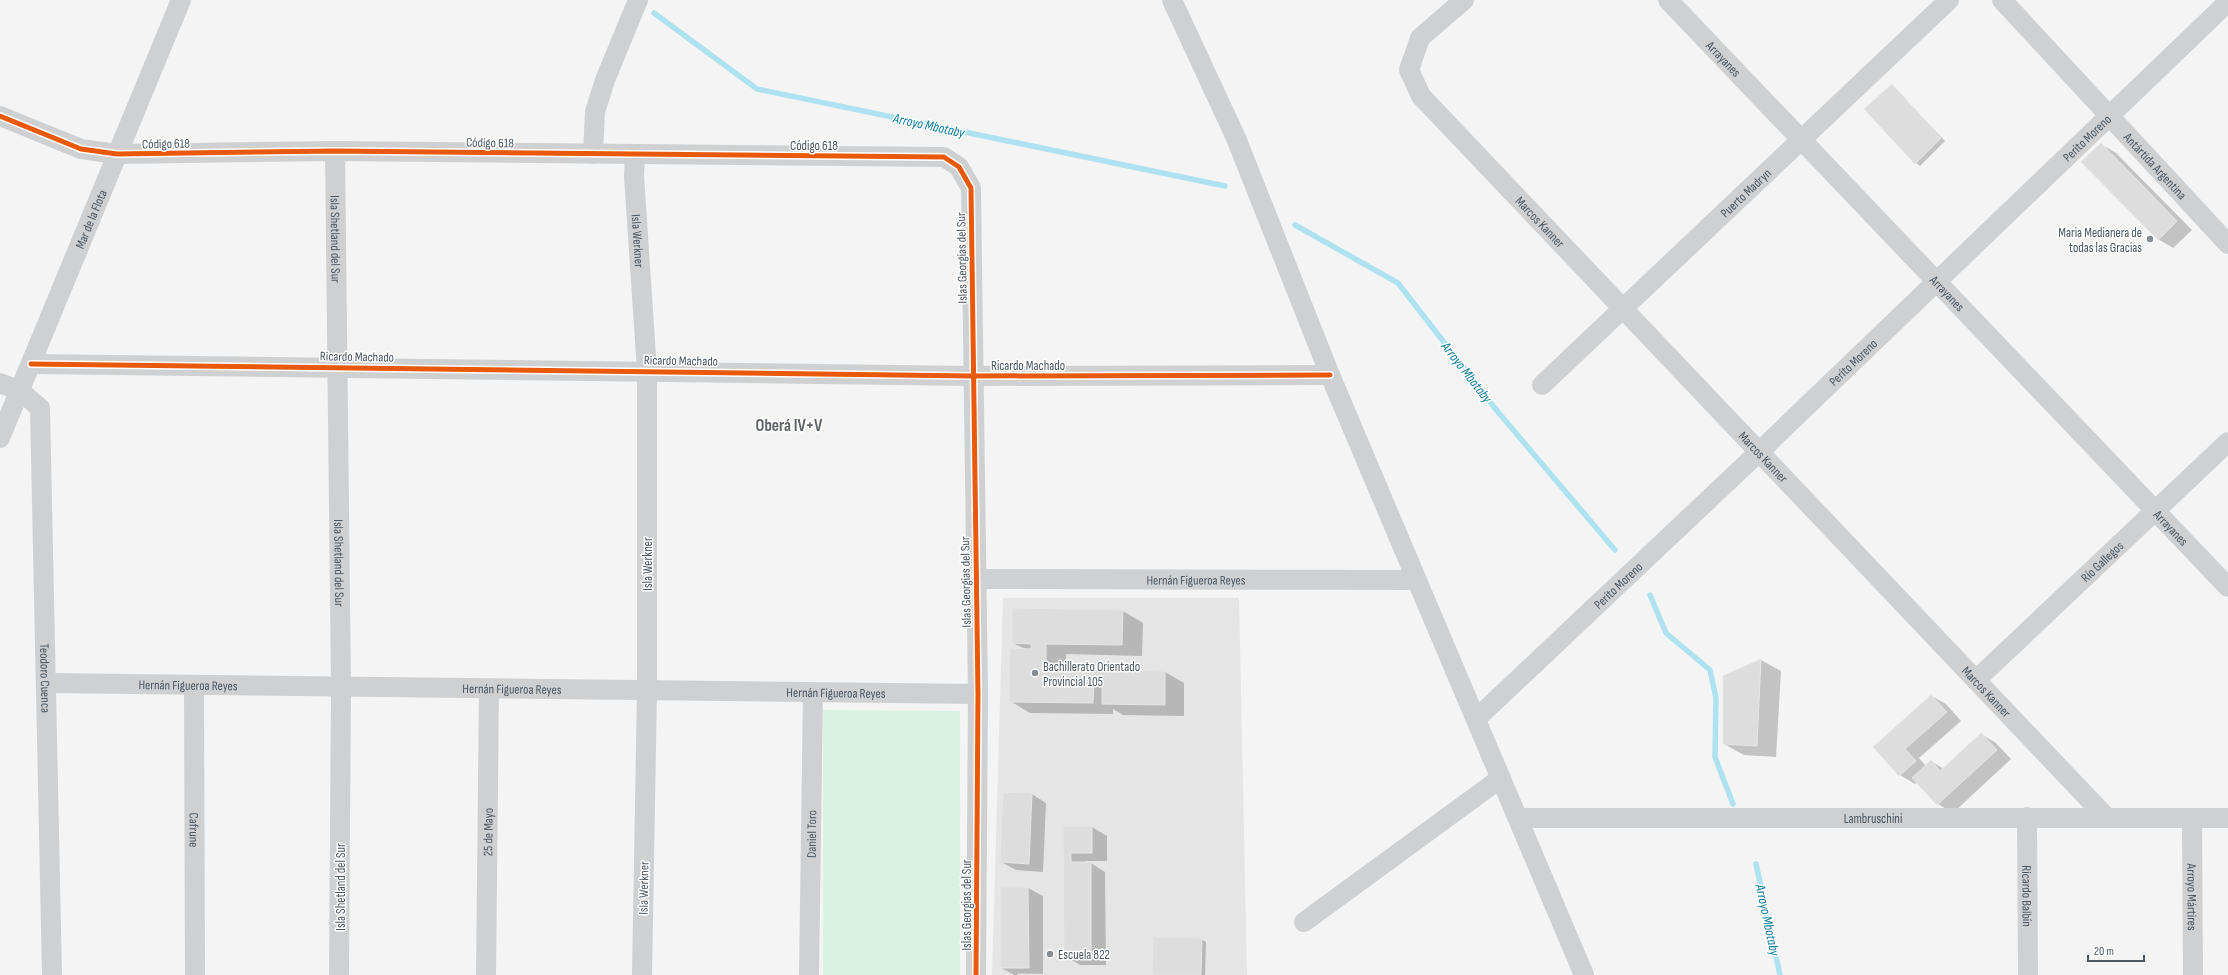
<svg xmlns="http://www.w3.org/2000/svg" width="2228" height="975" viewBox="0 0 2228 975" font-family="'Sofia Sans Condensed',sans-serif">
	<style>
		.education { fill: #e6e5e6 }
		.green { fill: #d9f2e3 }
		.shadow { fill: #0003 }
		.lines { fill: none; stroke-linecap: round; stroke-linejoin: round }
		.stream { stroke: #aee2f0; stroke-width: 5.5 }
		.building { fill: #ddddde; stroke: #e5e6e7 }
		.minor { stroke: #ced0d2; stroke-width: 20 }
		.cycleway-casing { stroke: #fff; stroke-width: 8 }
		.cycleway { stroke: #e8590c; stroke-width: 5 }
		.poi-dot { fill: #868d94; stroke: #fff; stroke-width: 1.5 }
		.labels { text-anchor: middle; stroke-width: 3; stroke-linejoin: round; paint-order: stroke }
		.street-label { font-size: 13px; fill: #4a5661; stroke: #fff }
		.poi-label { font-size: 13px; fill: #4a5661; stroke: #fff; text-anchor: start }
		.water-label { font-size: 14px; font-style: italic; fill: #0c7c9b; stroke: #fff }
		.district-label { font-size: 17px; font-weight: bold; fill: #5f6368; stroke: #fff }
	</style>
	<rect width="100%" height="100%" fill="#f4f4f4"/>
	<path class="education" d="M1003,598H1239L1247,975H992Z"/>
	<path class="green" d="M823,710L960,711V975H823Z"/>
	<path class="shadow" d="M1892,85L1945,141L1920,166L1916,163Z
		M2101,144L2116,153L2192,230L2173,248L2158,239Z
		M1123,611L1143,623L1142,656L1066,654V670L1165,672L1184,683V716L1123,715L1113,709V714L1030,713L1010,701L1025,649L1013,643Z
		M1761,660L1781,671L1776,757L1744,755L1724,744V676Z
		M1932,696L1946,704L1961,721L1919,758L1926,766L1931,761L1944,769L1981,734L1996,743L2011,759L1953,813L1938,804L1917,782L1915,784L1900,775L1875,748Z
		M1032,794L1046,803L1043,872L1016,870L1001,862Z
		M1064,827H1092L1107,836V861H1085L1086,863H1091L1105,872L1106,965H1080L1065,956Z
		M1001,888H1028L1043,896V975H1014L1001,968Z
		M1201,939L1206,942L1205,975H1153Z"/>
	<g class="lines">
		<path class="stream" d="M654,13L757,89L1225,186
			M1295,225L1398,283L1498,412L1615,550
			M1650,595L1666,633L1710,670L1716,698L1715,757L1733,804
			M1756,864L1780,975"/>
	</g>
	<path class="building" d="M1892,84L1941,138L1915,164L1864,109Z
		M2101,143L2177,221L2158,240L2081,162Z
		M1012,608L1123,610L1122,645L1046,644V669L1165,671V705L1102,704V683H1094L1093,703L1009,702L1010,648L1031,649V644L1012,643Z
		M1761,659L1757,746L1723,744V676Z
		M1931,695L1947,712L1905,749L1916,761L1899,776L1873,747Z
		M1981,733L1997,750L1937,805L1912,778L1931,760L1940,771Z
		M1003,792L1032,793L1029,864L1000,862Z
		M1063,826H1092V853H1071V862H1091V957H1064Z
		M1000,887H1028L1029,968H1000Z
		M1153,937L1202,938L1201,975H1152Z
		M1018,974L1092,975H1018Z"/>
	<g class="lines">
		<g class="minor">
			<path d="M1172,0L1236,138L1330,375L1584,975"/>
			<path id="s1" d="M1464,0L1420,38L1409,70L1421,96L2106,817"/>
			<path id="s2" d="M1668,0L2228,587"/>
			<path id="s3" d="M2002,0L2228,244"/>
			<path d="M0,116L81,149L117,154L335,151L944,157L959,167L971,188L978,694L976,975"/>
			<path id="s4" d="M335,151L341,687L339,975"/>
			<path d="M593,154L595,112L605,80L638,0"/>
			<path id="s5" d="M635,154L634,176L647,371V690L642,975"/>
			<path d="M31,364L973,376L1330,375"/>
			<path id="s6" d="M0,383L20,391L40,408L52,975"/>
			<path id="s7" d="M1542,385L1949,0"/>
			<path id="s8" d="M0,438L181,0"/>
			<path id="s9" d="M976,579L1417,580"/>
			<path id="s10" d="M1976,680L2228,442"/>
			<path id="s11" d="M46,683L978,694"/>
			<path id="s12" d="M194,685L195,975"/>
			<path id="s13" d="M1476,719L1760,451L2228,2"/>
			<path id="s14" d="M2027,817L2028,975"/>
			<path id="s15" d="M1518,818H2228"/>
			<path id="s16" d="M2192,818L2193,975"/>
			<path d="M1304,922L1501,778"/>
			<path id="s17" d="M486,975L489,689"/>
			<path id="s18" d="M809,975L813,692"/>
		</g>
		<defs>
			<path id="cycleway" d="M0,116L81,149L117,154L335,151L944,157L959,167L971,188L978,694L976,975
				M31,364L973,376L1330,375"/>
		</defs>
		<use href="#cycleway" class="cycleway-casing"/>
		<use href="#cycleway" class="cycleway"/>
	</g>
	<g class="poi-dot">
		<circle cx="2150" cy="239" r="4"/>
		<circle cx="1035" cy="673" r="4"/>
		<circle cx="1050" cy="954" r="4"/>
	</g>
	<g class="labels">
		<g class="street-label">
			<text dy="5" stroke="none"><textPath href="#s2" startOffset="81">Arrayanes</textPath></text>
			<text dy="5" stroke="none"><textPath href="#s13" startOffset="843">Perito Moreno</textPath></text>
			<text transform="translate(490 142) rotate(1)" y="5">Código 618</text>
			<text transform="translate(166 143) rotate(-1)" y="5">Código 618</text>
			<text x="814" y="150">Código 618</text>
			<text dy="5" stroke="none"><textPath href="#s3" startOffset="226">Antártida Argentina</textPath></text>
			<text dy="5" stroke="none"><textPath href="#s7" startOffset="280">Puerto Madryn</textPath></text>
			<text dy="5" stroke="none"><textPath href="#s8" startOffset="237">Mar de la Flota</textPath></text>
			<text dy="5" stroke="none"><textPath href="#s1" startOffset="294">Marcos Kanner</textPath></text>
			<text dy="5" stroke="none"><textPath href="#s4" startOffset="88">Isla Shetland del Sur</textPath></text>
			<text dy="5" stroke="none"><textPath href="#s5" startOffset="87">Isla Werkner</textPath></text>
			<text transform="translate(961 258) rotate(-91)" y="5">Islas Georgias del Sur</text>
			<text dy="5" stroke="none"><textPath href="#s2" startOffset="405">Arrayanes</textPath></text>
			<text transform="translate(357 356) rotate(1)" y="5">Ricardo Machado</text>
			<text transform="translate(681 360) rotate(1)" y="5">Ricardo Machado</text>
			<text dy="5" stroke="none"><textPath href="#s13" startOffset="519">Perito Moreno</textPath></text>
			<text x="1028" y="370">Ricardo Machado</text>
			<text dy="5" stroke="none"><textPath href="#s1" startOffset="618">Marcos Kanner</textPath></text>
			<text dy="5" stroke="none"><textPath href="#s2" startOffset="729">Arrayanes</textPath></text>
			<text dy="5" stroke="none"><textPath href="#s10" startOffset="173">Río Gallegos</textPath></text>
			<text dy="5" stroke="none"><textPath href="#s4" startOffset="412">Isla Shetland del Sur</textPath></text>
			<text transform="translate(647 564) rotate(-90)" y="5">Isla Werkner</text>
			<text dy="5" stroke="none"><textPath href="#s9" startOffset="220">Hernán Figueroa Reyes</textPath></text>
			<text transform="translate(965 582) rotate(-91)" y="5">Islas Georgias del Sur</text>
			<text dy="5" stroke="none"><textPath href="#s13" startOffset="195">Perito Moreno</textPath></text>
			<text dy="5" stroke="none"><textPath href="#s6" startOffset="318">Teodoro Cuenca</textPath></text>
			<text dy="5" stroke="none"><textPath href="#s11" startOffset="142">Hernán Figueroa Reyes</textPath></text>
			<text dy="5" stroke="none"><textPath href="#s11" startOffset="466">Hernán Figueroa Reyes</textPath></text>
			<text dy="5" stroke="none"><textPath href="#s1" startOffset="942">Marcos Kanner</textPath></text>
			<text dy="5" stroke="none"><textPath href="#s11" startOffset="790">Hernán Figueroa Reyes</textPath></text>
			<text dy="5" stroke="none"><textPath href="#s15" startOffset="355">Lambruschini</textPath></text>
			<text dy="5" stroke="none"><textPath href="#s12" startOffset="145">Cafrune</textPath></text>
			<text dy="5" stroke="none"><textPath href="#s17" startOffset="143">25 de Mayo</textPath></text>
			<text dy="5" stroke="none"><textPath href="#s18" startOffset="141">Daniel Toro</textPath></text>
			<text transform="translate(340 887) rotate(-90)" y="5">Isla Shetland del Sur</text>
			<text transform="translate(643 888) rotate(-89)" y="5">Isla Werkner</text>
			<text dy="5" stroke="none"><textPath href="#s14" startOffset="79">Ricardo Balbín</textPath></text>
			<text dy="5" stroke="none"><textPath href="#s16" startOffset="79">Arroyo Mártires</textPath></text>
			<text transform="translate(966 905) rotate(-90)" y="5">Islas Georgias del Sur</text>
		</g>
		<g class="poi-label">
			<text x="2142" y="237" text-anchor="end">Maria Medianera de<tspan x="2142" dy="15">todas las Gracias</tspan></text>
			<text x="1043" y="671">Bachillerato Orientado<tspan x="1043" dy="15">Provincial 105</tspan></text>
			<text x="1058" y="959">Escuela 822</text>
		</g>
		<g class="water-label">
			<text transform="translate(929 125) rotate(12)" y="5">Arroyo Mbotaby</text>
			<text transform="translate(1467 372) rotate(52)" y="5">Arroyo Mbotaby</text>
			<text transform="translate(1768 920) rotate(78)" y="5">Arroyo Mbotaby</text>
		</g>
		<g class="district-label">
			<text x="789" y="431">Oberá IV+V</text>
		</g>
	</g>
	<path d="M2088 955v6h56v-6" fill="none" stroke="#4a5661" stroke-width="2"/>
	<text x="2094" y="955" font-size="12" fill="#4a5661" stroke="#ffffff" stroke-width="3" paint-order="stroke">20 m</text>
</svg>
